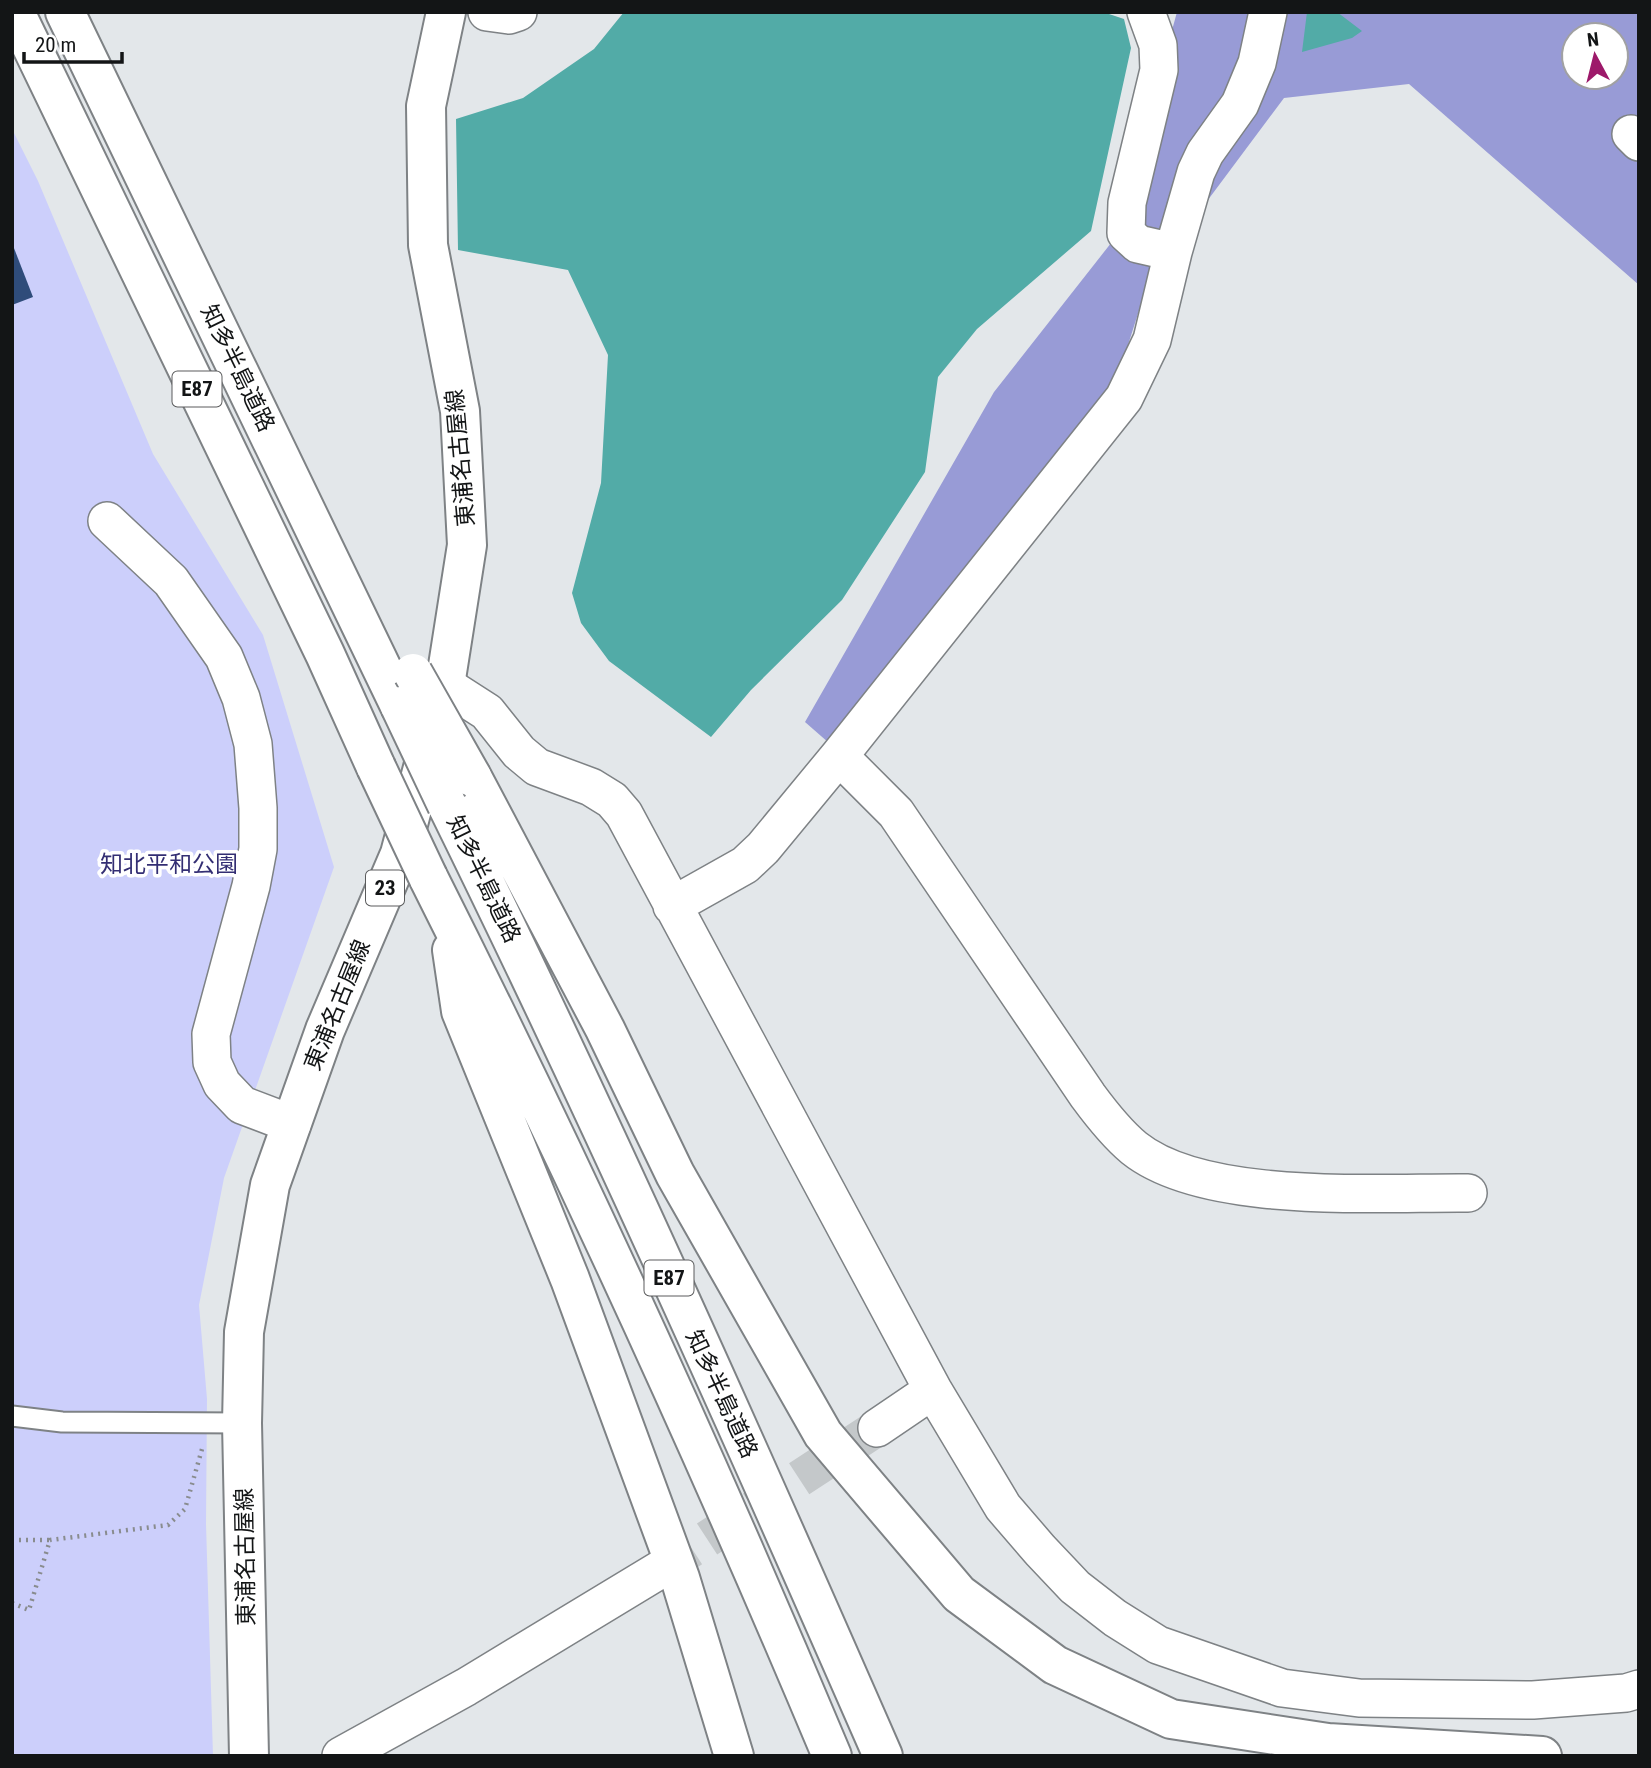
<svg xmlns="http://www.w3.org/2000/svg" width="1651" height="1768" viewBox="0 0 1651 1768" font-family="'Roboto Condensed','Noto Sans JP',sans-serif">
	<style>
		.green { fill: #cccffb }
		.forest { fill: #989bd6; fill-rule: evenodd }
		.water { fill: #52aba7 }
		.building { fill: #2f4c7a }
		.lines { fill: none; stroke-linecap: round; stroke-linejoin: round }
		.street-tunnel { stroke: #c4c8ca; stroke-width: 37; stroke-dasharray: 37 18; stroke-linecap: butt }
		.lane-casing { stroke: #7e8285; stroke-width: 23 }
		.street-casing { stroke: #7e8285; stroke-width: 40 }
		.primary-casing { stroke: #7e8285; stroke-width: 42 }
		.highway-casing { stroke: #7e8285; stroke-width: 42 }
		.path { stroke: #898c8e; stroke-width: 4.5; stroke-dasharray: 2 5; stroke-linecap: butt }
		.lane { stroke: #fff; stroke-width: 19 }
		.street { stroke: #fff; stroke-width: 37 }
		.primary { stroke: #fff; stroke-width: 38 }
		.highway { stroke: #fff; stroke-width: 38 }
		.highway-bridge-casing { stroke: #7e8285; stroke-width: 42; stroke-linecap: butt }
		.highway-bridge { stroke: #fff; stroke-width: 38 }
		.labels { text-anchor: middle; stroke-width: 7; stroke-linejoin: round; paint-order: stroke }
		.shield { fill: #fff; stroke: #5a5b5c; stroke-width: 2 }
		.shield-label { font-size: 21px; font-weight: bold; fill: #131516 }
		.street-label { font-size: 23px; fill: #131516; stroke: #fff }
		.park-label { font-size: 23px; fill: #332e73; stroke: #fff }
	</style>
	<rect width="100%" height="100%" fill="#e3e7ea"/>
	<path class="green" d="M12,129L38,181L153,454L263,635L334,867L224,1178L199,1305L207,1399L206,1524L213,1756H12Z"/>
	<path class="forest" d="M1177,12H1639V285L1409,84L1284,98L1149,279L1114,389L829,743L805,722L994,392L1115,238ZM1574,35H1616V77H1574Z"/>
	<path class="water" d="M624,12H1103L1124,19L1131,48L1091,231L977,329L938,377L925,472L842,600L751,690L711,737L609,661L581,623L572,593L601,483L608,355L568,270L458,250L456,119L523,98L594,49Z
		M1307,12H1337L1362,31L1352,38L1302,52Z"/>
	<path class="building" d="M12,243L33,297L12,305Z"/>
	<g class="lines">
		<path class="street-tunnel" d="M661,1569L877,1428"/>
		<defs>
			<path id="lane" d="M12,1416L62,1422L242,1423"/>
			<path id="street" d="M487,12L509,15L518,12
				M1146,12L1158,45L1159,70L1127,203L1126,233L1138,244L1173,252
				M1631,134L1639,142
				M107,521L171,581L224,657L241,698L253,744L258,808V849L251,886L211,1034L212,1062L222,1084L242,1105L292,1124
				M445,685L487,712L519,752L537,767L591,787L612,800L624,814L933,1390L1003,1507L1040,1550L1075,1587L1115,1618L1158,1645L1282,1688L1359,1698L1533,1700L1626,1693L1639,1689
				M839,756L896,813L1088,1096C1102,1115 1116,1133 1134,1148C1205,1205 1379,1192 1468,1193
				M672,906L745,865L763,848L839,756L1124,398L1152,340L1173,252L1196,172L1205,153L1240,104L1257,63L1268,12
				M877,1428L933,1390
				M341,1756L466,1687L661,1569"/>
			<path id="primary" d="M249,1756L242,1423L244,1332L270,1185L325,1030L400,854L445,685L467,545L460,411L428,245L426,106L446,12"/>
			<path id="highway" d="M15,12L325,654L376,767
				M65,12L400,706
				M472,777L605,1029L675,1174L823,1434L959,1594L1055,1665L1171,1719L1328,1743L1542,1756
				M447,805C601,1118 743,1436 883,1756
				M428,877C573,1165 707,1458 832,1756
				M452,950L461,1011L570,1279L680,1578L734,1756"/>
		</defs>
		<use href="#lane" class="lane-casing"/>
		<use href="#street" class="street-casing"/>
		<use href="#primary" class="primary-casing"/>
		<use href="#highway" class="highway-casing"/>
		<path class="path" d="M12,1540H50
			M12,1603L29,1610L50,1540L168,1525L185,1509L202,1449"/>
		<use href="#lane" class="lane"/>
		<use href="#street" class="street"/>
		<use href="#primary" class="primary"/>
		<use href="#highway" class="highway"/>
		<defs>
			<path id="highway-bridge" d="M413,673L472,777
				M400,706L447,805
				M376,767L428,877"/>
		</defs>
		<use href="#highway-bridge" class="highway-bridge-casing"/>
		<use href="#highway-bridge" class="highway-bridge"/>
	</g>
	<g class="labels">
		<g class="shield">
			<rect x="172.5" y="371.5" width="49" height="35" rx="5"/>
			<rect x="366" y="870.5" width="38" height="35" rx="5"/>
			<rect x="644.5" y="1260.5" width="49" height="35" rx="5"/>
		</g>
		<g class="shield-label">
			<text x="197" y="396">E87</text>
			<text x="385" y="895">23</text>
			<text x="669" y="1285">E87</text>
		</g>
		<g class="street-label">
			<text transform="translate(238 368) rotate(64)" y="8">知多半島道路</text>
			<text transform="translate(460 458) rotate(-95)" y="8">東浦名古屋線</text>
			<text transform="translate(484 879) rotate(64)" y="8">知多半島道路</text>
			<text transform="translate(337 1005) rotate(-68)" y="8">東浦名古屋線</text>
			<text transform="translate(722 1394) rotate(65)" y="8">知多半島道路</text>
			<text transform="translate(245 1557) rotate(-91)" y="8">東浦名古屋線</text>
		</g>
		<g class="park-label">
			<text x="169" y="872">知北平和公園</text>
		</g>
	</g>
	<rect width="1651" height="1768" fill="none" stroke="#131516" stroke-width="28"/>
	<g transform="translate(1595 56) rotate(353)"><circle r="33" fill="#ffffff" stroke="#a1a1a2" stroke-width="2"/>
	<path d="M0-5L12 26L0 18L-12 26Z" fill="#9d196a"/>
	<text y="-10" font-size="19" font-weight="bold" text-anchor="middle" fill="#131516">N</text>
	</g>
	<path d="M24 52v10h98v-10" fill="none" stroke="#131516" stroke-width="3.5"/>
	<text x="35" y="52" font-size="21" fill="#131516" stroke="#ffffff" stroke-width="5" paint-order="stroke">20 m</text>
</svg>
